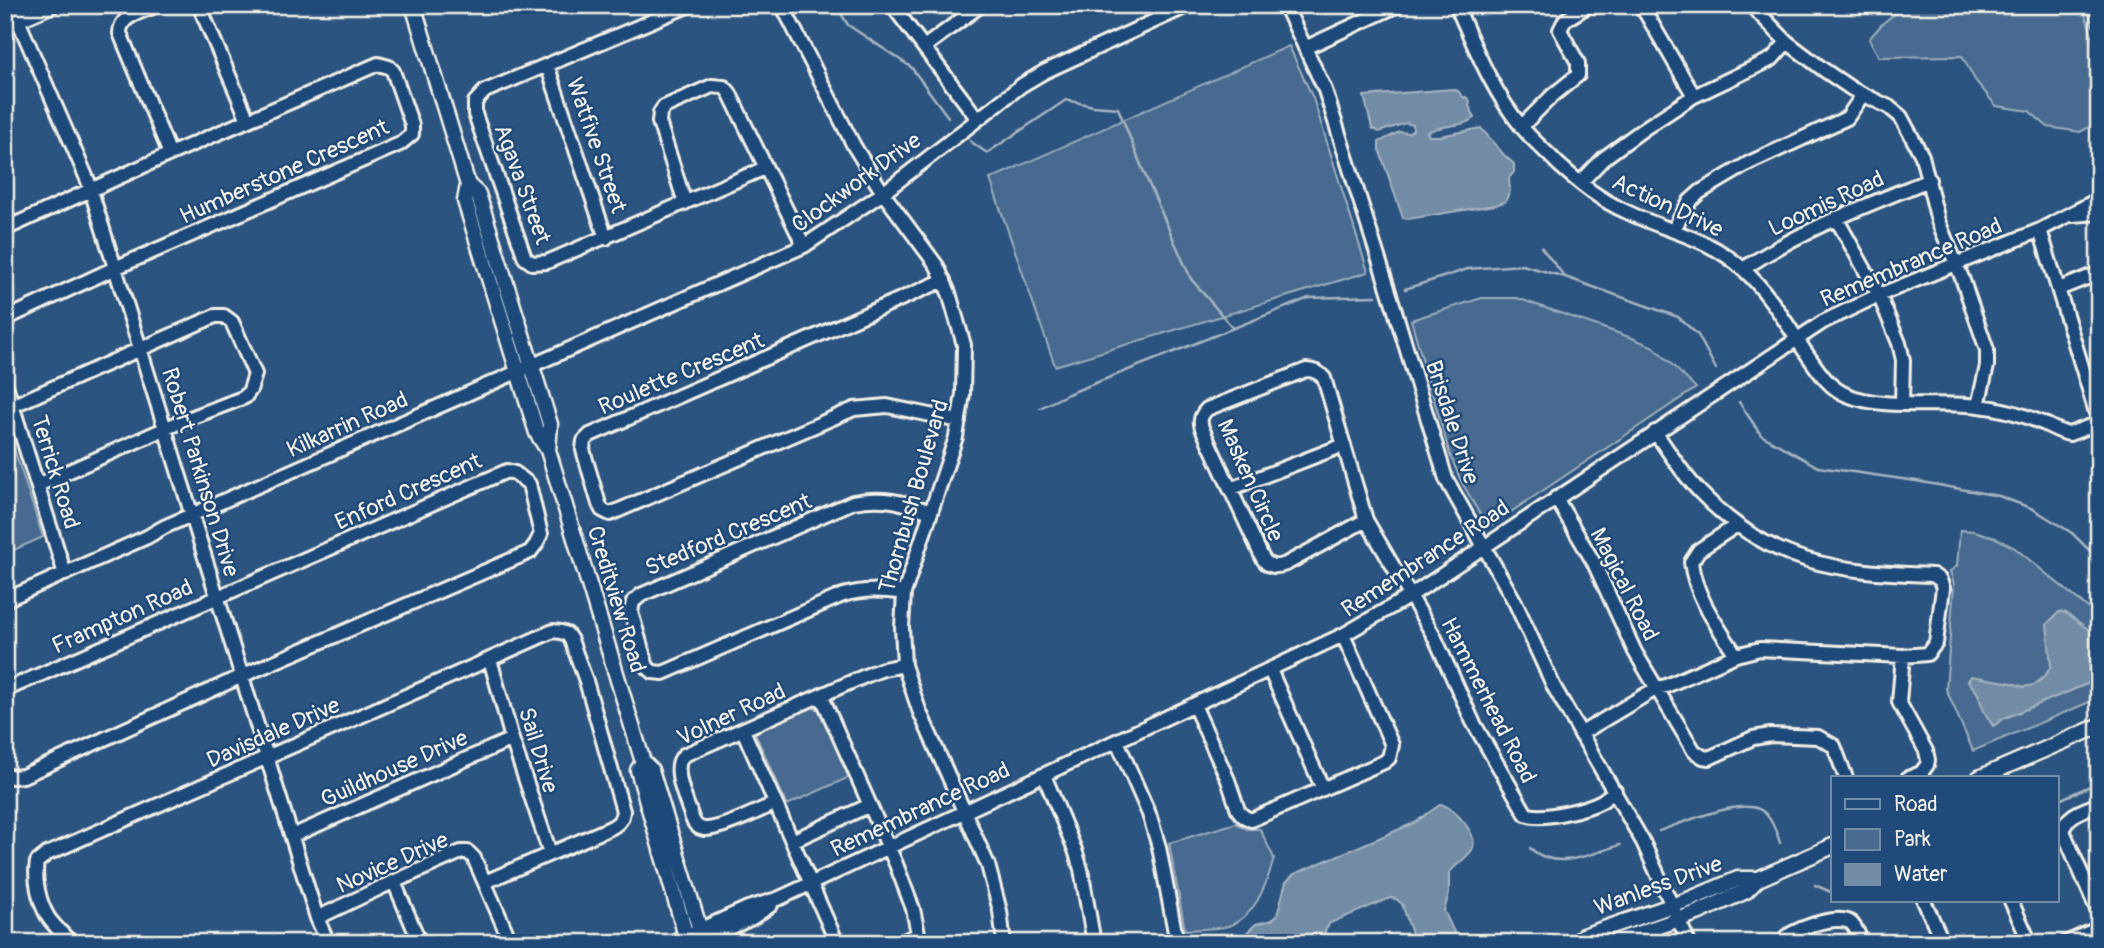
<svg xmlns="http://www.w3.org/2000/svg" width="2104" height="948" viewBox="0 0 2104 948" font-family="Pangolin,sans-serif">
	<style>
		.green { fill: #496b90; stroke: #9eaebc; stroke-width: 2 }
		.water { fill: #738ca6; stroke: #a7b4c0; stroke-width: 2 }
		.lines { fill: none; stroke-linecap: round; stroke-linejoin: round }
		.stream { stroke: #a7b4c0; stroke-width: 2.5 }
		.minor-casing { stroke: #f4f1e8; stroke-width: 18 }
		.major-casing { stroke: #f4f1e8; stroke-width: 19 }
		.minor { stroke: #1f4a7a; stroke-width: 12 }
		.major { stroke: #1f4a7a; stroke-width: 14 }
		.labels { text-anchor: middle; stroke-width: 5; stroke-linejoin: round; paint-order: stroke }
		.street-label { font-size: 23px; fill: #f4f1e8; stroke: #1f4a7a }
	</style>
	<rect width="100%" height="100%" fill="#2c5481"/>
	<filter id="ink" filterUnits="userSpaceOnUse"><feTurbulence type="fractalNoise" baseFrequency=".0143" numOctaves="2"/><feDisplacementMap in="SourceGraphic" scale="14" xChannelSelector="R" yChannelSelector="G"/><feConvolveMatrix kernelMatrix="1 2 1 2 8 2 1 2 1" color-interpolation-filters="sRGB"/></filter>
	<g filter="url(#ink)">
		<path class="green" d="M1906,5H2082L2099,56V122L2080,132L2048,127L2029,111L1996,106L1975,80L1962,56L1879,57L1869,39L1883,23Z
			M1289,46L1313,98L1368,272L1055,366L990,179Z
			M1482,298H1517L1632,338L1654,347L1696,388L1490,526L1486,525L1461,481L1450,455L1411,320Z
			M5,421L43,537L5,554Z
			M1960,530L1974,531L1994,537L2015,548L2099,617V698L1973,751L1946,689L1954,585L1950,571L1957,566Z
			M809,706L823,711L852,776L787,805L754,731Z
			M1236,823L1247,829H1260L1274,858C1267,884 1254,921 1224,927C1211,929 1198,929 1185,930L1169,843Z"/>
		<path class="water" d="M1453,89L1458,91L1464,98L1466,97L1470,101L1469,106L1475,118C1461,128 1443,124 1427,132L1429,136H1440L1481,128L1505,156L1514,164V172L1509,178L1510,191L1505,202L1495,205L1408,219L1403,218L1379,149V142L1399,132L1409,133L1413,130V125L1406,123L1379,132L1372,128L1364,96Z
			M2059,612L2066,613L2099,637V679L2005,718L1993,726L1984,711L1977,692L1968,681L1971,676L2012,683L2024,687L2034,685L2045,676L2051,666L2047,624Z
			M1441,804C1455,809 1480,835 1472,850C1466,859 1455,865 1449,873V893L1444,911L1454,932L1455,943H1415L1402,904L1396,899L1390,898L1330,923L1325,930L1327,943H1245L1243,936L1256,924L1272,920L1277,915L1286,882L1294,874L1414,823Z"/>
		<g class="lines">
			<path class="stream" d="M836,5L848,25L911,67L948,117
				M2087,5L2093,26
				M970,141L987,153L1066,100L1093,106L1118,108L1145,175L1191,279L1233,328
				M1541,247L1565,277
				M1405,289L1468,269L1522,265L1565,277L1678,317L1698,335L1716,369
				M1739,402L1761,435L1818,467L1916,481L1999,496L2033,509L2072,533L2099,560
				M1040,408L1068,394L1309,298L1376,296
				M2057,801L2099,782
				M1659,831C1682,823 1740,798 1761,810C1770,815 1777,832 1780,843
				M1530,848C1555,872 1591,854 1620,845
				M1815,885L1833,893"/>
			<defs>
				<path id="minor" d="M157,5C142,12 120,15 120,33L170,154
					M199,5L248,120
					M690,5L485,91L475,102V114L525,258L532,263L547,262L765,168
					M782,5L854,146L883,193L937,266L949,293L964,345L963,394L956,437L904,593L902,627L904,665L919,710L988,865L1000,911L1004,943
					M892,5L977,118
					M1285,5L1325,90L1392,301L1446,479L1515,602L1554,687L1643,842L1689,943
					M1456,5C1475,47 1492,91 1521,126C1532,140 1546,151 1558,164C1579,183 1600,200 1627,212C1668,232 1709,237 1744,270C1769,293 1786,323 1804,350C1817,368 1827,387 1847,395C1882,410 1941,401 1979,406C2000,408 2021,414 2040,422C2050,426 2059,432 2069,434L2099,423
					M1641,5L1694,96
					M1751,5L1787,42L1824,70L1852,89L1889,107L1901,117L1922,156L1938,221L1962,278L1987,350V366L1978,406
					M18,20L88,181L317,918L328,943
					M924,47L981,5
					M1305,48L1398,5
					M547,65L606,238
					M1521,127L1552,96L1578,75V63L1560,30L1565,20L1589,5
					M1580,183L1604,158L1645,128L1694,96L1772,59L1787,42
					M685,203L659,122L660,113L664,107L712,86L724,87L729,92L804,246
					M5,212L11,226
					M2073,215L2099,213
					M1836,218L1879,295L1899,343L1903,360L1902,403
					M5,229L170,154L378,64L389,67L393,71L412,125V134L400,144L115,268L5,319
					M1674,229L1690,201L1700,192L1749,163L1847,118L1862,96
					M2040,230L2099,422
					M1743,269C1803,229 1863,207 1929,180
					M944,280L590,435L584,441L583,450L599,504L602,510L610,514L854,409L887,406L959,421
					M2059,289L2099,273
					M5,382L65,574
					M14,405L215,316H224L232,322L255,374L250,390L245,397L180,422L38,485
					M1230,489L1344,445
					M1556,498L1594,563L1635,652L1694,751L1703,757L1709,758L1753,738L1771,735L1818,737L1834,746L1846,778
					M1366,520L1286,564C1276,568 1267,567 1262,557L1202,428C1199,420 1201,415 1207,409L1306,370C1314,370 1319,372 1324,378L1366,520L1435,638L1473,722L1526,814C1541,821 1587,809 1602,801C1606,798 1611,794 1615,791
					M904,593C882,590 864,589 843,595L663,673L653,672L647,667L631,612L633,602L641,595L853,502C884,496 902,502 931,512
					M5,600L147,537L164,527L804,246L883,193L1022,85L1044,72L1189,5
					M1736,655C1718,627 1695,596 1691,562L1699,550L1737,525
					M1903,656L1899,702L1926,751L1928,760L1927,765L1921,773L1908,778
					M490,659L512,739L550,853
					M1270,670L1323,789
					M5,690L507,471L515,473L529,484L541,534L536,544L530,552L253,671L23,776L12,777L5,774
					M821,695L896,864L913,909L920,943
					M1194,705L1228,780L1238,810L1243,816L1251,820L1384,762L1389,758L1392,745L1343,635
					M743,730L837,943
					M1580,734L1657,688L1666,686L1736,655L1760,649L1903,656L1927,654L1936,643L1943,588L1940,580L1933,575C1838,572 1770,565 1701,493C1683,475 1670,453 1655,432
					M1117,741L1149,814L1159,847L1177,943
					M1044,775L1075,850L1081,869L1094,943
					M775,803C761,810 719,830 704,829C697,828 694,824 692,818C687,802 670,767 684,755L872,673L883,669L904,665
					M2099,804C2085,810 2066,814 2063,831L2099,914
					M292,836L512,739
					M792,841L870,805
					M394,882L420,943
					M1924,901L1943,943
					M2011,901L2030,943
					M317,918L382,887L461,852H468L474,858L511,943
					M71,943C63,934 54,926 48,917C39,902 34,879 37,862L47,854L490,659L553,631L561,632L567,634L571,640L586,681L623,811C622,821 617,825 608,829L485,882
					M670,943L748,908L780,898L1343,635L1410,596L1823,322L1879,295L2040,230L2099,199
					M697,943L752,918L771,905
					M900,943L918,934
					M1780,943C1788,930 1838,913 1851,923C1857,928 1859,937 1862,943
					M2066,943L2099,928"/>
				<path id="major" d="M413,5L468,185L465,201L537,433L548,450L643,762L651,770L704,943
					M5,25L52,5
					M468,185L478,194L550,424L548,450
					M643,762L638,770L688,943
					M1979,778L2099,726
					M1578,943L1583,936L1688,900L1738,879H1758
					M1611,943L1697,913L1746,891L1758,879L1833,846"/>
			</defs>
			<use href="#minor" class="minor-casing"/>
			<use href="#major" class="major-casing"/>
			<use href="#minor" class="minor"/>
			<use href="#major" class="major"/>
		</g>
	</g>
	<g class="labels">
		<g class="street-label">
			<text transform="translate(597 145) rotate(71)" y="8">Watfive Street</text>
			<text transform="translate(284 171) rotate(-24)" y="8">Humberstone Crescent</text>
			<text transform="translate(856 182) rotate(-36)" y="8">Clockwork Drive</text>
			<text transform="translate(523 184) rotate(70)" y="8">Agava Street</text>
			<text transform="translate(1826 203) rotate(-25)" y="8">Loomis Road</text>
			<text transform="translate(1668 205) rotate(25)" y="8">Action Drive</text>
			<text transform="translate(1911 262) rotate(-23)" y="8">Remembrance Road</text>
			<text transform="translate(681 373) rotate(-23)" y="8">Roulette Crescent</text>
			<text transform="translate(1453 422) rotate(72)" y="8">Brisdale Drive</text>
			<text transform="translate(347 424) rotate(-24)" y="8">Kilkarrin Road</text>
			<text transform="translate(56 472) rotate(73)" y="8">Terrick Road</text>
			<text transform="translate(201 472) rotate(73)" y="8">Robert Parkinson Drive</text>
			<text transform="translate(1251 480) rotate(66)" y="8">Masken Circle</text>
			<text transform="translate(408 491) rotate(-24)" y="8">Enford Crescent</text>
			<text transform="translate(913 496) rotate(-74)" y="8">Thornbush Boulevard</text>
			<text transform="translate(728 534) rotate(-23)" y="8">Stedford Crescent</text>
			<text transform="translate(1425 558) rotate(-33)" y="8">Remembrance Road</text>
			<text transform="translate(1625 584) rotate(63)" y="8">Magical Road</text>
			<text transform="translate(617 599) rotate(73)" y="8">Creditview Road</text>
			<text transform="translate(122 616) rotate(-24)" y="8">Frampton Road</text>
			<text transform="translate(1489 700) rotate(63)" y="8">Hammerhead Road</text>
			<text transform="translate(731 714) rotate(-25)" y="8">Volner Road</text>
			<text transform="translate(273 732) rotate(-24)" y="8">Davisdale Drive</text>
			<text transform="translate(539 750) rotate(73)" y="8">Sail Drive</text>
			<text transform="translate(394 768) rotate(-24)" y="8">Guildhouse Drive</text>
			<text transform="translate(920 809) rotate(-25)" y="8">Remembrance Road</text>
			<text transform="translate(392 862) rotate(-24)" y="8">Novice Drive</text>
			<text transform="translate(1658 885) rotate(-20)" y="8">Wanless Drive</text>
		</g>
	</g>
	<rect width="2104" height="948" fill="none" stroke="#1f4a7a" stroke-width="28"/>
	<rect x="14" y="14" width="2076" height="920" fill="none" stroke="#f4f1e8" stroke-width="2.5" filter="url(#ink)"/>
	<rect x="1831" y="776" width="228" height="126" fill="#1f4a7a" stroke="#748da6" stroke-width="2"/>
	<rect x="1845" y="799" width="35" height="10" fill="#1f4a7a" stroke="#748da6" stroke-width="2"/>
	<text x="1894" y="811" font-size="21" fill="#f4f1e8">Road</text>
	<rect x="1845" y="829" width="35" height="21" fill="#496b90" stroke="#748da6" stroke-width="2"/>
	<text x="1894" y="846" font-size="21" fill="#f4f1e8">Park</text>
	<rect x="1845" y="864" width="35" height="21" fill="#738ca6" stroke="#748da6" stroke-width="2"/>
	<text x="1894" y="881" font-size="21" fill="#f4f1e8">Water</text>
</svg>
